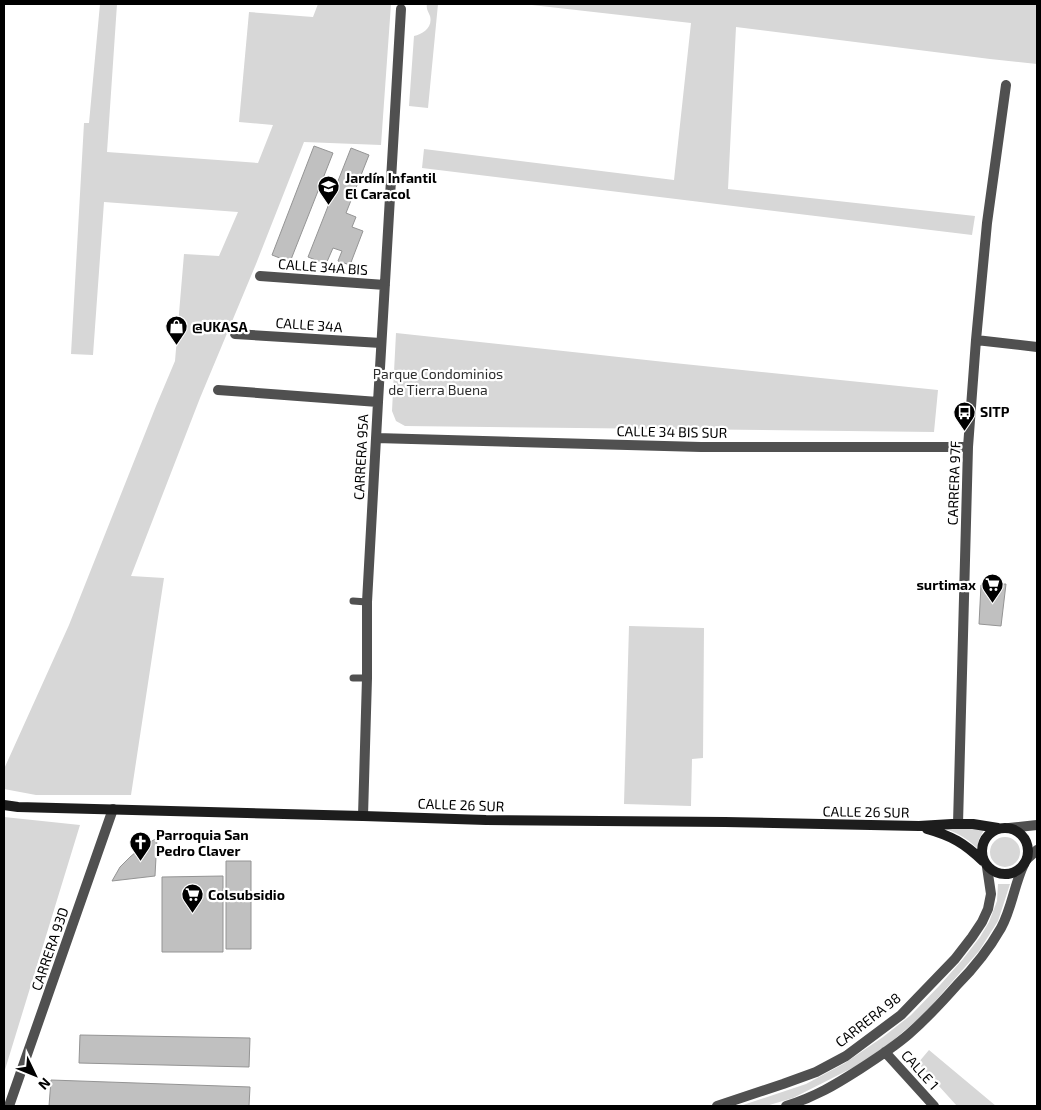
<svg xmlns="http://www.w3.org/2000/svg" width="1041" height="1110" viewBox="0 0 1041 1110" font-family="'Exo 2',sans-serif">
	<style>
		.green { fill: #d7d7d7 }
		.building { fill: #c0c0c0; stroke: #949494 }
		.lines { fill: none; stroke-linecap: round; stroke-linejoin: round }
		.lane { stroke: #505050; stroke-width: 7 }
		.street { stroke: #505050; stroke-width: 10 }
		.secondary { stroke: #1d1d1d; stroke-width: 10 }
		.labels { text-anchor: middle; stroke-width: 4.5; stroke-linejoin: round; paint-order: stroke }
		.poi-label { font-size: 14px; font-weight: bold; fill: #000; stroke: #fff; text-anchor: start }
		.street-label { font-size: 14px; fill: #000; stroke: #fff }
		.park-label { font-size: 14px; fill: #2e2e2e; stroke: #fff }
	</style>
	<rect width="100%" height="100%" fill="#fff"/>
	<path class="green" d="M100,4H117L107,152L258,163L273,125L239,122L249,12L313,17L318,4H391L381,145L304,142L256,264L200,398L131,576L164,578L131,795H36L4,789V769L69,625L156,406L175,361L184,254L219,256L238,212L104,202L93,355L71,354L84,123H89Z
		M427,4H438L428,108L409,106L414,36C423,34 433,27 430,16C428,11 426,9 427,4Z
		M523,4H1037V64L990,59L736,27L728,189L975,216L972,235L422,168L424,149L674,180L691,23Z
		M396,333L674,363L938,390L934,432L405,426L396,421L392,411Z
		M629,626L704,628L703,758L692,759L691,806L624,804Z
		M4,817L80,825L4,1073Z
		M964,827L984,830L979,839L977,848C965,837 957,832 941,828Z
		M990 852a15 15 0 1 1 30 0a15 15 0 1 1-30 0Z
		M998,884H1010L998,921L979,951L924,1014L890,1043L860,1064L793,1098L766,1106H740L806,1084L845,1063L883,1037L911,1015L940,985L963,959L980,937L989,922L997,901Z
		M929,1050L996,1106H957L918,1063Z"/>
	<path class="building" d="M314,146L333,153L290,262L272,255Z
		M351,148L369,155L346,213L356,217L352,227L363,231L350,265L338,261L342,251L333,248L326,264L308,257Z
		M1006,584L1001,626L979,624L981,585Z
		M157,838L155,876L112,881L120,867L130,857L142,847Z
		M226,861H251V949H226Z
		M223,876V952H162V877Z
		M80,1035L250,1038L249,1067L79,1063Z
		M51,1080L250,1087L249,1106H49Z"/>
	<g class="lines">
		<path class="lane" d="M353,601L367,602
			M353,678H367"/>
		<path class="street" d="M260,276L385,285
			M235,334L381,343
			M976,340L1037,347
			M218,390L378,402
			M376,438L701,447H968
			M363,816L367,678V602L378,402L401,9
			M958,824L968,447L976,340L987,223L1006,85
			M1009,828L1037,825
			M1027,859L1037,850
			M885,1052L934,1106
			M9,1106L113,809
			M717,1106L783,1084L816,1072L846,1056L901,1015L955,959L972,937L982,922L988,909L991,894L987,867
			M786,1106C815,1097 835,1085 860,1069C877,1058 894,1047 909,1034C926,1019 942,1002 957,985C974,968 989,949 1001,928C1012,908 1014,885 1024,864"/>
		<path class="secondary" d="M4,805L18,807L363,816L486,820L725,822L919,826L952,824H973L998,828
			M982 851a23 23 0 1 1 46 0a23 23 0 1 1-46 0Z
			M927,829C952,836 964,843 983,861"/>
	</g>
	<defs>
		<symbol id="school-pin" viewBox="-11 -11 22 30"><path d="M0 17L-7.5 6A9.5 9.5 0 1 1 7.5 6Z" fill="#000" stroke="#fff"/><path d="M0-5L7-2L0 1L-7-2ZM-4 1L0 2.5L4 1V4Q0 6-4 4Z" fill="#fff"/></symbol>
		<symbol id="shop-pin" viewBox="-11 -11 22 30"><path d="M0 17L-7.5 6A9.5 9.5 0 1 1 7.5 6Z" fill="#000" stroke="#fff"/><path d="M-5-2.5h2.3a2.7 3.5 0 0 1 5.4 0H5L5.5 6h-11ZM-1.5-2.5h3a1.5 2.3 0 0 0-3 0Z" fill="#fff"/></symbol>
		<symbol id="bus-pin" viewBox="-11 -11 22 30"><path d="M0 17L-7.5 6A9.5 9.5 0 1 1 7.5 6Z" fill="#000" stroke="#fff"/><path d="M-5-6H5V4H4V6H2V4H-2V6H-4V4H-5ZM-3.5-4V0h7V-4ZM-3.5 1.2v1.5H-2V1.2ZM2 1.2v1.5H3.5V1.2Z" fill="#fff"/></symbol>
		<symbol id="supermarket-pin" viewBox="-11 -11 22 30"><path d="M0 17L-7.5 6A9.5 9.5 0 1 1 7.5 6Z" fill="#000" stroke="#fff"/><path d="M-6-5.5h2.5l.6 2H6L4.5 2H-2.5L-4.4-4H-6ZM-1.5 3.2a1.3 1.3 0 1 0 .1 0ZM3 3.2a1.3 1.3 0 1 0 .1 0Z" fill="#fff"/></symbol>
		<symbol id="church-pin" viewBox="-11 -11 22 30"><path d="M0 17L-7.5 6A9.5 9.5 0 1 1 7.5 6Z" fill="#000" stroke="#fff"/><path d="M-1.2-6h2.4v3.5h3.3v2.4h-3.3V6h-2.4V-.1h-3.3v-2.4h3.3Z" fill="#fff"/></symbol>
	</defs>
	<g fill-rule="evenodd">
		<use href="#school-pin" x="316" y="174" width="25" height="34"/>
		<use href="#shop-pin" x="164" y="314" width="25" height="34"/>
		<use href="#bus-pin" x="952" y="400" width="25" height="34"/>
		<use href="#supermarket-pin" x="980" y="572" width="25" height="34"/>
		<use href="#church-pin" x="128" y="830" width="25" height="34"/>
		<use href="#supermarket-pin" x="180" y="882" width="25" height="34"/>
	</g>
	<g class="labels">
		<g class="poi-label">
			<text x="345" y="183">Jardín Infantil<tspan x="345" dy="16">El Caracol</tspan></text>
			<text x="192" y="332">@UKASA</text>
			<text x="980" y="417">SITP</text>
			<text x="976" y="590" text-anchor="end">surtimax</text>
			<text x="156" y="840">Parroquia San<tspan x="156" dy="16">Pedro Claver</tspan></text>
			<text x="208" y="900">Colsubsidio</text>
		</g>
		<g class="street-label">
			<text transform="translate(323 267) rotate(4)" y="5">CALLE 34A BIS</text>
			<text transform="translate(309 325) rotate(4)" y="5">CALLE 34A</text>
			<text transform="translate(672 432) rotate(1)" y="5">CALLE 34 BIS SUR</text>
			<text transform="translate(361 457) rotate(-87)" y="5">CARRERA 95A</text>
			<text transform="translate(954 483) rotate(-88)" y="5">CARRERA 97F</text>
			<text transform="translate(461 805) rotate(2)" y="5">CALLE 26 SUR</text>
			<text transform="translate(866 812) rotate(1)" y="5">CALLE 26 SUR</text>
			<text transform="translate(50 949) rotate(-71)" y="5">CARRERA 93D</text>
			<text transform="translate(868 1020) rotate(-38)" y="5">CARRERA 98</text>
			<text transform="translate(920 1070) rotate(48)" y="5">CALLE 1</text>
		</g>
		<g class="park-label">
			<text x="438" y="379">Parque Condominios<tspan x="438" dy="16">de Tierra Buena</tspan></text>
		</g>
	</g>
	<rect width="1041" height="1110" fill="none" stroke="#000000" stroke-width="10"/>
	<g transform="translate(35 1075) rotate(133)" stroke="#ffffff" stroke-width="4" paint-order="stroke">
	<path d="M0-4L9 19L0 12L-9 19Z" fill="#000000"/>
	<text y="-8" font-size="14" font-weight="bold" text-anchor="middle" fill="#000000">N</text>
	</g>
</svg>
